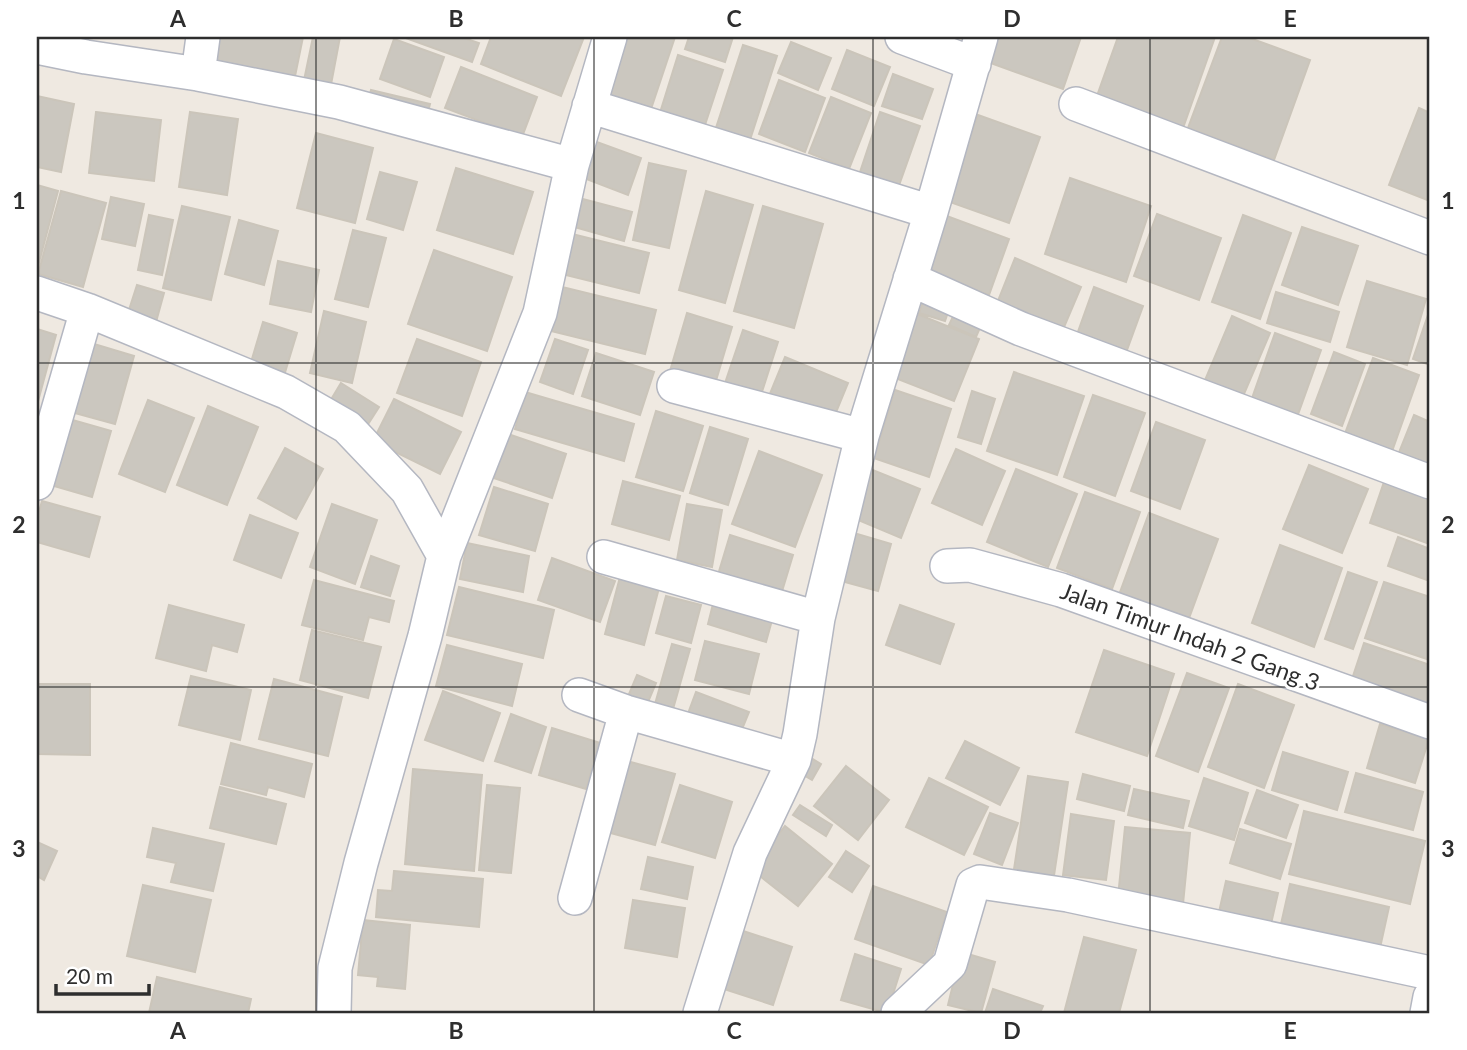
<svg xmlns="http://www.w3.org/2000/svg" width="1467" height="1050" viewBox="0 0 1467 1050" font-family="Lato,sans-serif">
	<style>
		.building { fill: #cbc7bf; stroke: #cbc5ba; stroke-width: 2 }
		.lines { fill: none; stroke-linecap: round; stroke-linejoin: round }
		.street-casing { stroke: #b4b7c1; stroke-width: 36 }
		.street { stroke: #fff; stroke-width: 33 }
		.grid { fill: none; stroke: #2e2e2e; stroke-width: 2; stroke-opacity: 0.55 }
		.labels { text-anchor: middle; stroke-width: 6; stroke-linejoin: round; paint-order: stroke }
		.street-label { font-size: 23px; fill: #2e2e2e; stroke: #fff }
		.neatline { fill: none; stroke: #2e2e2e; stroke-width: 2.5 }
		.grid-label { font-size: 23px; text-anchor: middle; font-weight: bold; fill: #2e2e2e }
	</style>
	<rect width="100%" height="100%" fill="#efe9e1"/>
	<path class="building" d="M209,37H303L293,86L203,68Z
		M313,37H340L329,95L302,90Z
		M403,37H461L479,43L472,62Z
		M491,37H584L561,96L481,64Z
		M616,37H675L650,112L597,94Z
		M689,37H733L725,62L685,49Z
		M990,37H1081L1063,89L982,60Z
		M1118,37H1215L1183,128L1097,96Z
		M1222,37H1247L1310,60L1274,160L1188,128Z
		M394,39L444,57L430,97L380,79Z
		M791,42L831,58L818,90L778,73Z
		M743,45L777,56L749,143L715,131Z
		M847,50L890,67L874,106L832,89Z
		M678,55L723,70L702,134L658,119Z
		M461,67L537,97L522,137L445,108Z
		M893,74L933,89L922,119L882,106Z
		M779,80L825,98L805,152L759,134Z
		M371,90L430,104L427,116L368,102Z
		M37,96L74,104L61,172L37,167Z
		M831,97L871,113L849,169L809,153Z
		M1419,108L1430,113V201L1389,185Z
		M96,112L161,120L154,181L89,173Z
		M190,112L238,119L227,195L179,187Z
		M880,112L920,126L897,191L858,178Z
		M978,115L1040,137L1009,223L947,201Z
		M316,133L373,148L355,223L297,208Z
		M594,141L641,158L628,195L581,177Z
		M649,163L686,171L669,248L633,240Z
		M456,168L533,192L513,254L437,230Z
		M380,172L417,182L403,230L367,219Z
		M1070,178L1151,206L1126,282L1045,254Z
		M37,185L58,191L37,270Z
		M61,191L106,203L83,287L38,274Z
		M706,191L753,205L725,303L679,290Z
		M111,197L144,204L135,246L102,239Z
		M579,198L632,212L624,241L571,226Z
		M182,206L230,217L211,300L163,288Z
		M763,206L823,224L794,328L734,311Z
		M1157,214L1221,238L1199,300L1134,276Z
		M149,215L173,220L162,275L138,270Z
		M944,215L1009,239L989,295L924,270Z
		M1243,215L1291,233L1260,319L1212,302Z
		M239,220L278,231L264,285L225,274Z
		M1302,227L1358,246L1338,305L1282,285Z
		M353,230L386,238L368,307L335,299Z
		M568,233L649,253L639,293L558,273Z
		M434,250L512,277L487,351L408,324Z
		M1015,258L1081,287L1059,339L994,311Z
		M278,261L319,270L311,312L270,304Z
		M1367,281L1426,299L1407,365L1347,347Z
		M137,285L164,293L156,322L128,313Z
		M554,285L656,310L645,354L543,329Z
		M1094,287L1143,306L1123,361L1074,343Z
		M1276,292L1339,312L1330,342L1267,323Z
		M926,294L951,303L945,321L919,313Z
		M959,304L985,316L976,337L949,325Z
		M1430,309V365L1413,359Z
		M324,311L366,322L352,383L310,373Z
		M687,313L732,327L715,384L670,371Z
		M915,313L979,339L954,401L890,376Z
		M1232,316L1270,333L1241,401L1203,385Z
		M263,322L297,333L283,379L249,369Z
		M37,329L56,335L37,405Z
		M743,330L778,342L760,398L724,386Z
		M1275,333L1321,350L1296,420L1250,404Z
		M417,339L481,362L462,416L397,393Z
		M555,339L588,350L573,394L540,382Z
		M84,341L134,356L115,424L64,410Z
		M1334,352L1365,364L1342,426L1311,414Z
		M596,353L654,372L640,415L582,396Z
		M785,357L848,383L830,427L767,401Z
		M1373,358L1419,375L1390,457L1343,439Z
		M1014,372L1084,396L1057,475L987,451Z
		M341,383L379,407L363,432L326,408Z
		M895,390L951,409L929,477L874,458Z
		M972,391L995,399L981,444L958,437Z
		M525,392L634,424L624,461L515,429Z
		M1093,395L1145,413L1115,496L1064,477Z
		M394,399L461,432L440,474L373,441Z
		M148,400L194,418L165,492L119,474Z
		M208,406L258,427L227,505L177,485Z
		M656,411L703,426L683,491L636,477Z
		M1414,415L1430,422V469L1398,455Z
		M62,417L111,431L92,497L44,483Z
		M1156,422L1205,440L1180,509L1131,491Z
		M710,427L748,439L728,505L690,493Z
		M508,434L566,454L552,498L494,478Z
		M285,448L323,469L296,519L258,498Z
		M956,449L1005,471L982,525L932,503Z
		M759,451L822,475L795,547L732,524Z
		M1309,465L1368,489L1342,553L1283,529Z
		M870,469L920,489L901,538L851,517Z
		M1016,469L1077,494L1048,567L987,542Z
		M623,481L680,496L669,540L612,524Z
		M1384,482L1430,498V544L1370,523Z
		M494,487L548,504L535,551L479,535Z
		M1085,492L1140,512L1112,589L1057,568Z
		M42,501L100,517L89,557L37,542V519Z
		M332,504L377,520L355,584L310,567Z
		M687,504L722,510L712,567L677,560Z
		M1149,513L1218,539L1188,621L1119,595Z
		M250,515L298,533L281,578L234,560Z
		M847,531L891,544L878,591L834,579Z
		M730,535L793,555L780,598L717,578Z
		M1398,537L1430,549V581L1388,566Z
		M467,543L529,556L523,592L460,579Z
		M1280,545L1342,568L1314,647L1252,623Z
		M371,556L399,566L390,596L361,587Z
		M552,558L615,581L600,622L538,600Z
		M1348,572L1377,582L1353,649L1325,639Z
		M620,577L659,588L644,645L605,634Z
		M314,580L394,601L389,622L369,617L363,640L302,625Z
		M1384,582L1430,597V660L1365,638Z
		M459,587L554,610L543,658L447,635Z
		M666,596L701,605L691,643L656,633Z
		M715,596L774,613L766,642L708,624Z
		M169,605L244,625L237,652L212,645L206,671L156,658Z
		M900,605L954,624L940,664L886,645Z
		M312,630L381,647L368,698L300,680Z
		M705,641L759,654L749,694L695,680Z
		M1364,643L1430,665V711L1350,685Z
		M672,644L690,649L673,709L655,704Z
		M447,645L522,664L512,706L436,686Z
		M1104,650L1174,674L1147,756L1076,732Z
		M1187,673L1229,688L1198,772L1156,756Z
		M637,675L656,683L643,714L624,706Z
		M191,676L251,690L240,740L179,725Z
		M274,679L342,697L328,756L259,739Z
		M37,684H90V755L37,754Z
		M1238,684L1294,705L1264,788L1208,767Z
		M443,691L500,713L483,761L425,740Z
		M696,692L749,712L738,739L686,719Z
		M511,714L546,727L531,773L495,761Z
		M1380,724L1429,739L1415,783L1367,768Z
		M552,728L600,743L586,789L539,775Z
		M965,741L1019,768L1000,805L946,778Z
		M231,743L312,764L304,797L268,787L266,795L221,784Z
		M1283,752L1348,772L1337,810L1272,790Z
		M803,753L821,764L812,780L793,769Z
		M627,761L675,774L655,845L607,832Z
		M846,766L889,800L858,840L814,806Z
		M413,769L482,775L474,871L405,864Z
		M1356,773L1423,792L1413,830L1345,812Z
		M1083,774L1130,786L1124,811L1077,799Z
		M1028,776L1068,782L1053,882L1013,876Z
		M929,778L988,807L964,855L906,827Z
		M1204,778L1248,793L1234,840L1189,826Z
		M487,785L520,788L511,873L479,870Z
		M680,785L732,802L715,858L662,842Z
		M220,787L286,804L276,844L210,828Z
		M1134,789L1189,801L1183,828L1128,815Z
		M1257,790L1298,805L1286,838L1245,823Z
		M800,805L832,825L826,836L793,815Z
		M1304,811L1425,841L1410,904L1289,874Z
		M990,813L1018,823L1002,865L974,854Z
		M1071,814L1114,821L1106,880L1063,875Z
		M785,826L832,864L798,906L751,869Z
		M1125,827L1190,833L1183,904L1118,897Z
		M153,828L224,844L213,891L171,882L176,863L147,857Z
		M1240,829L1291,844L1280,879L1230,863Z
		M37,842L57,851L44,880L37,876Z
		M846,851L869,866L852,892L829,877Z
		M648,857L693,867L687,899L641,889Z
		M394,871L483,879L479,927L376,917L378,890L392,891Z
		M1226,881L1278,893L1269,933L1217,921Z
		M1290,884L1389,907L1378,957L1279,933Z
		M143,885L211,900L195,972L127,956Z
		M873,886L947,912L929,965L855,939Z
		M633,900L685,908L677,957L625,948Z
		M363,920L410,925L405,989L377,986L378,977L358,975Z
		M734,928L792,947L773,1005L715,986Z
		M1084,937L1136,950L1119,1013H1064Z
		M961,952L995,962L981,1013L948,1005Z
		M855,954L901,969L887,1013L841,1000Z
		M157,977L251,999L248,1013H149Z
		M993,989L1043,1006L1040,1013H985Z"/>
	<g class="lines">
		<defs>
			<path id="street" d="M902,37L974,64
				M37,47L86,57L198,74L339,102L572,165
				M198,74L203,37
				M1076,104L1430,238
				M589,106L931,212
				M910,279L1021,329L1430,482
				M37,293L87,310L286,392L347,427L407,490L444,556L425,636L361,863L335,968L334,1013
				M674,386L862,436
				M37,483L87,310
				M444,556L540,313L572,165L610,37
				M604,557L818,618
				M947,566L970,565L1061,590L1430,722
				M579,695L626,712L794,760
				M575,898L626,712
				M700,1013L750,853L794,760L800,734L818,618L862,436L931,212L981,37
				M898,1013L950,964L973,885L980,882L1068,895L1430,973
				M1427,1013L1430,997"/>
		</defs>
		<use href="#street" class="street-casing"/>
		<use href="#street" class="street"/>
	</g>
	<path class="grid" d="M316,37V1013M594,37V1013M873,37V1013M1150,37V1013M37,363H1430M37,687H1430"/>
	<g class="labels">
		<g class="street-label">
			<text transform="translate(1190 637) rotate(20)" y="8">Jalan Timur Indah 2 Gang 3</text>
		</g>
	</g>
	<rect width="1467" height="1050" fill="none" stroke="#ffffff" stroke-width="77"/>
	<path d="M56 984v10h93v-10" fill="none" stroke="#2e2e2e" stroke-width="3.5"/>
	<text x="66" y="984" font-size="21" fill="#2e2e2e" stroke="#ffffff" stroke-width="5" paint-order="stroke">20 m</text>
	<rect x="38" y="38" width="1390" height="974" class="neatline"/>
	<g class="grid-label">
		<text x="178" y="27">A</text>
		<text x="456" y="27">B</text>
		<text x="734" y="27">C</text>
		<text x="1012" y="27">D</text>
		<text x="1290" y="27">E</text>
		<text x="19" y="209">1</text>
		<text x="1448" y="209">1</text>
		<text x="19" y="533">2</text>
		<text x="1448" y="533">2</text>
		<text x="19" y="857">3</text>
		<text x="1448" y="857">3</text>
		<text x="178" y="1039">A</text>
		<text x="456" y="1039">B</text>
		<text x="734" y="1039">C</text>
		<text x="1012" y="1039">D</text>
		<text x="1290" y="1039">E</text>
	</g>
</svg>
